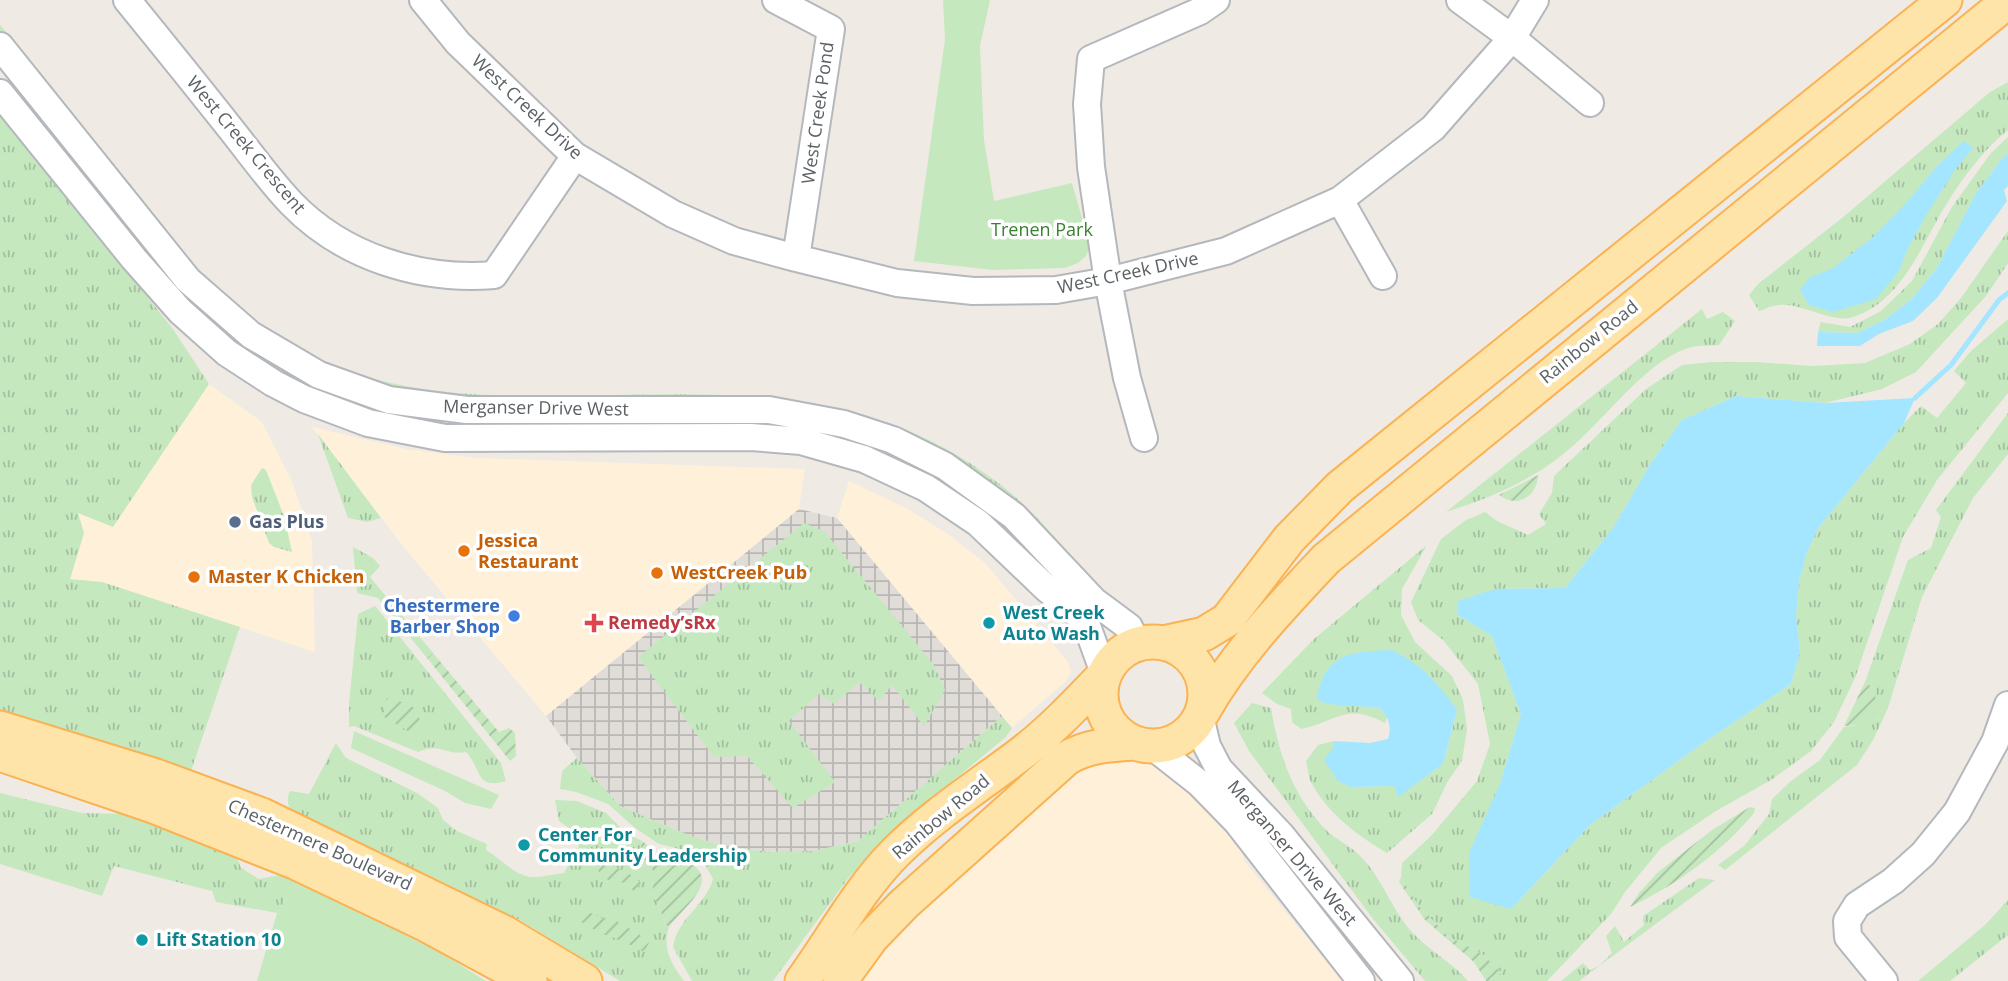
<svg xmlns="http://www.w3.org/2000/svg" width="2008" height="981" viewBox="0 0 2008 981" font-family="'Open Sans',sans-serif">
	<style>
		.commercial { fill: #fff1d9 }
		.industrial { fill: url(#industrial-grid) }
		.grass { fill: url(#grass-tufts) }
		.park { fill: #c5e8bf }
		.garden { fill: url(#garden-furrows) }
		.water { fill: #a4e5ff }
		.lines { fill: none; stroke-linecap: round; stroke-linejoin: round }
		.stream { stroke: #a4e5ff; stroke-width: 5 }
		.minor-casing { stroke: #b4b8bc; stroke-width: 30 }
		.major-casing { stroke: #fab252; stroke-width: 37 }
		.minor { stroke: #fff; stroke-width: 26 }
		.major { stroke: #ffe4a9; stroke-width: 33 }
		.service-dot { fill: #5c6f8a; stroke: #fff; stroke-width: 2.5 }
		.food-dot { fill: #e8710a; stroke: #fff; stroke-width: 2.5 }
		.shop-dot { fill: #3f7fe0; stroke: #fff; stroke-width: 2.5 }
		.health-dot { fill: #e0444e; stroke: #fff; stroke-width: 2.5 }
		.culture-dot { fill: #0f9aa8; stroke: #fff; stroke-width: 2.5 }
		.labels { text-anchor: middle; stroke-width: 7; stroke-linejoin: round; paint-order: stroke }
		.street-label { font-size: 18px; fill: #5c6165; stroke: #fff }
		.park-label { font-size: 18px; fill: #37822f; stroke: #fff }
		.service-label { font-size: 18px; font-weight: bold; fill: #4e5e75; stroke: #fff; text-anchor: start }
		.food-label { font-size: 18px; font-weight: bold; fill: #c56008; stroke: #fff; text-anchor: start }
		.shop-label { font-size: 18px; font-weight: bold; fill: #366cbe; stroke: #fff; text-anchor: end }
		.culture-label { font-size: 18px; font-weight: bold; fill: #0d838f; stroke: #fff; text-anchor: start }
		.health-label { font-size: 18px; font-weight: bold; fill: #be3a42; stroke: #fff; text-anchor: start }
	</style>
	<defs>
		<pattern id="industrial-grid" width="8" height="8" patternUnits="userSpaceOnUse" patternTransform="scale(1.75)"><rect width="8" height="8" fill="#e0ddd8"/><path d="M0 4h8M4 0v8" fill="none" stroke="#b9b7b3"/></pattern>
		<pattern id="grass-tufts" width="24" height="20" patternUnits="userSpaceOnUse" patternTransform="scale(1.75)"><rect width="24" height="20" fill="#c5e8bf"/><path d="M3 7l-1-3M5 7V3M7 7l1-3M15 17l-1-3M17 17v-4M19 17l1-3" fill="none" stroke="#a3bf9f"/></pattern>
		<pattern id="garden-furrows" width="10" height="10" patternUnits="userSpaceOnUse" patternTransform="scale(1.75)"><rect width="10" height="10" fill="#c5e8bf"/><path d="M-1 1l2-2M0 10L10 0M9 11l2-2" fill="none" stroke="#a3bf9f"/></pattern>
	</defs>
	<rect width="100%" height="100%" fill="#efebe4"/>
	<path class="commercial" d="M209,384L262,422L292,481L312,541L315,652L102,582L70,580L84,533L78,513L113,526Z
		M312,427L406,449L476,458L805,469L799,509L546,716L403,546Z
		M849,481L908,509L949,535L985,563L1068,662L1071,672L1065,682L1012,728L837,518Z
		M1117,758L1161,767L1238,834L1244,861L1342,981H857L955,875L1076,768Z"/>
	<path class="industrial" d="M799,509L837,518L1002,716L858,841L814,851L796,852H768L726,847L688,835L620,806L577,758L546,716Z"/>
	<path class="grass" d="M0,25C44,78 87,132 131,185C159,219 184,257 215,288C241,314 275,337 307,353C383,392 464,396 547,396C714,395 859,376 1001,485C1041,516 1072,558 1105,597L886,427L416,394C366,381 317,367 274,338C213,296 169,239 123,183C82,132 41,81 0,30Z
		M2008,82V130C1985,148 1965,175 1949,200C1923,240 1904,301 1853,317C1833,324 1801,303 1780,305C1773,305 1765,309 1759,311L1749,295L1758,284L1842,218L1990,92Z
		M0,114L173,329L209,384L113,527L78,513L84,533L70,579L102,582L240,627L191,771L0,712Z
		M2008,137V154L2004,156L1975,195L1937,268L1911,300L1884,320L1857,333L1818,332L1821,322L1850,327L1881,311L1912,281L1952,207L1991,153Z
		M2008,231V263L1986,296L1916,372L1882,389L1825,403L1736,396L1682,420L1651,463L1613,528L1565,588L1496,589L1458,615L1492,636L1521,714L1500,784L1511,909L1590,825L1703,743L1791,684L1800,652L1796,615L1799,581L1807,552L1819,527L1904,423L1921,406L1937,418L1966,383L1954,371L1970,352L2008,319V393L1937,480L1903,537L1855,678L1834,722L1811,751L1771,780L1716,811L1661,848L1625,892L1611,914L1547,981H1491L1490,978L1501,973L1481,953L1449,937L1418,905L1401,877L1402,863L1431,836L1477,781L1490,744L1478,684L1443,640L1418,620L1411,602L1441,539L1466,520L1485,512L1497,521L1528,535L1546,524L1539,514L1552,493L1554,476L1646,389L1682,365L1712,362H1756L1814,366L1865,363L1910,344L1938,324L1961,298Z
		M1702,309L1707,319L1723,312L1735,321L1719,345C1710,346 1700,345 1692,347C1646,358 1600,427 1561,456C1528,482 1487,499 1446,512Z
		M2008,413V454L1973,498L1922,597L1888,708L1873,740L1857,765L1725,870L1718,865L1744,846L1769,814L1772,799L1791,781L1820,760L1844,727L1859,725L1875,690L1865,682L1908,560L1931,548L1941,517L1936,510Z
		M318,434L381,518L367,522L348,518Z
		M262,468L266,470L284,516L292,552L274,547L269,543L252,497L251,485Z
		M804,523L824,531L934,665L945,690L924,726L892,685L879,701L859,682L834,704L819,694L789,721L835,782L793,808L747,756L714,757L638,657Z
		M1427,545L1402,589L1401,615L1415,642L1452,676L1463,700L1467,729L1462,761L1448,781L1432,814L1387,853C1358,836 1327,813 1311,782C1308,776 1308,768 1306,761L1318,745L1334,741L1333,748L1351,787L1394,786L1398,796L1443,764L1457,710L1356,704L1380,708L1387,717L1385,723C1346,702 1338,721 1301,729L1292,722L1291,709L1277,704L1262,693L1314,639Z
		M353,547L373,558L380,566L370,577L433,653L427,658L378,598L357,593Z
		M375,606L501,763L506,781C475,790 482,769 466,752C445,756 442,742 418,752L354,726L349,727V703L358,614Z
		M1252,703L1271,708C1279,756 1293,797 1328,832C1337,840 1349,845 1358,854C1382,876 1390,908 1412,932C1429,951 1452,962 1468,981H1425L1373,919L1249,751L1234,723Z
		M1002,716L1012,728L1006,737L909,817L849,877L773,981H692L673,947C677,919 706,905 713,879L702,859L693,852L659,844L635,828L608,804L576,792L560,789L562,771L577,758L620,806L688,835L726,847L768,852L814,851L858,841Z
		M336,743L346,758L417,793L438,808L443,820L457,831L487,844L486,850C500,858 513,874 530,877C539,878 554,874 564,873L579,846L566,826L559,821L555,800L577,801L606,813L626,833L642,841L640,850L654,872C649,903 659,898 665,924L669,927C662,948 671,964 684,981H620L520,920L436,879L296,816C289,808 285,802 290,791L309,794Z
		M0,793L82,813L126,814L237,858L241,868L259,879L280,875L298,882L277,913L216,902L212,891L114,866L102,896L0,864Z
		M1699,878L1715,880L1579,981H1561L1583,963L1590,970L1599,966L1612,953L1606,936L1615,926L1624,942L1644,925L1643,916Z
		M2008,900V935L1950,981H1918L1985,925Z"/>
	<path class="park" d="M943,0H990L980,46L984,140L994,201L1072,183L1090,246L1086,256L1078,263L1065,268L993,270L914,261L945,39Z
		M354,731L499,795L491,809L465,803L445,791L351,748Z
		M298,882L438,951L486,981H257L277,913Z"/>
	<path class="garden" d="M1538,475C1538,496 1517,509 1499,495Z
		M433,653L499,732L509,728L515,733L516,756L510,761L427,658Z
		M1865,682L1875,690L1876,713L1858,725L1844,726Z
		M392,696L399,701L413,707L425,729L408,731L384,717L386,699Z
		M1750,807L1755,808L1754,813C1721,853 1676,885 1630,907L1639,893L1657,873L1712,830Z
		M642,841C646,844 651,848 656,851C671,858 711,861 700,888C696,899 677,916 669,927L665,924C659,898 649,903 654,872C646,860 638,859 642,841Z
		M601,857C613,868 629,871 641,883L635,891L630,889L626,882C611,886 597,875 594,860Z
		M1401,877L1418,905L1449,937L1481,953L1502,973L1490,978L1491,981H1486L1474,962L1425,920L1399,882Z
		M584,910L602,918H613L626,928L633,929L649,943L644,952L621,940L602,934L578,920L577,913Z"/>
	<path class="water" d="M1964,141L1973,148L1955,170L1925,217L1907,250L1899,271L1876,299L1833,312L1809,305L1800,290L1809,278L1833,268L1872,238L1908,201L1936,167Z
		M2008,154V186L2004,190L2007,201L1937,298L1913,321L1879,334L1860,346H1817L1818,332L1857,333L1884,320L1911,300L1937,268L1975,195L2004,156Z
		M1736,396L1825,403L1915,398L1904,423L1819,527L1807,552L1799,581L1796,615L1800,652L1791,684L1703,743L1590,825L1511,909L1470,897L1469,853L1500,784L1521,714L1492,636L1458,615V601L1496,589L1565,588L1613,528L1651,463L1682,420Z
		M1392,650C1423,666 1437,682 1457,710L1443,764L1398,797L1394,786L1351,787L1338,781L1324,760L1333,748L1334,741L1370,743L1388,739C1392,726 1389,719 1380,708C1363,705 1329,708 1317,699C1325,652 1351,652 1392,650Z"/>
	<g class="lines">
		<path class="stream" d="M1915,398L1951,365L1999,300L2008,293"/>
		<defs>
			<path id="minor" d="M127,0C162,43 196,85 230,128C250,153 269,180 291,203C343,257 420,281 494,275L575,156
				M423,0L458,43L575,156L673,214L734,241L796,258L897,283L973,291L1056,290L1108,281L1226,251L1340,200L1433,128L1512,38L1535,0
				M776,0L831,29L796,258
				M1460,0L1512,38L1590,103
				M0,46L188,280L251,335L319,375L389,400L467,410H769L844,424L893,440L945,466L1014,516L1094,601L1129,627L1137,644
				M0,93L134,259L180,311L227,353L273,383L304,399L368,423L445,438L751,437L801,441L864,459L926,488L978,523L1047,589L1080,616L1087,626L1104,673
				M1340,200L1383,276
				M1144,438L1127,378L1108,281L1091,167L1087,104L1091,59L1200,11L1216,0
				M1200,716L1207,746L1219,769L1281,835L1400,981
				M1152,746L1199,783L1237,822L1361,981
				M1884,981L1848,937L1847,921L1857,905L1893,881L1923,854L1957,812L1995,742L2008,705"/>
			<path id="major" d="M1101 694a52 52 0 1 1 104 0a52 52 0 1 1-104 0Z
				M1163,643L1204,634L1227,620L1289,539L1340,487L1945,0
				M1202,713C1235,655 1280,608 1326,559L2008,1
				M0,728L156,776L262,815L505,933L585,981
				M0,754L153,806L297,863L423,923L530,981
				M802,981C833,938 859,889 896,852C934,814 980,785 1022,753C1052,730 1077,703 1103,676
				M840,981L872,937L904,904L1067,758C1089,745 1110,745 1135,743"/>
		</defs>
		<use href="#minor" class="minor-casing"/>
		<use href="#major" class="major-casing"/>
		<use href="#minor" class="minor"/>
		<use href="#major" class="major"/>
	</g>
	<circle class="service-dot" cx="235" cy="522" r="7"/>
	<g class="food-dot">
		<circle cx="464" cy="551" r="7"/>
		<circle cx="657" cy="573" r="7"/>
		<circle cx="194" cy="577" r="7"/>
	</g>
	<circle class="shop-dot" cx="514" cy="616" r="7"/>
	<path class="health-dot" d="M590.5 612.5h7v7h7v7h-7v7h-7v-7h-7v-7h7z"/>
	<g class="culture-dot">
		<circle cx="989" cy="623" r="7"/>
		<circle cx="524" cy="845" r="7"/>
		<circle cx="142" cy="940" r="7"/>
	</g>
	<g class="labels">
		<g class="street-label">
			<text transform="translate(527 107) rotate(43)" y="6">West Creek Drive</text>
			<text transform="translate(818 113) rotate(-82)" y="6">West Creek Pond</text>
			<text transform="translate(246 145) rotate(50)" y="6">West Creek Crescent</text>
			<text transform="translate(1128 273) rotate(-12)" y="6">West Creek Drive</text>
			<text transform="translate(1589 342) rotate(-39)" y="6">Rainbow Road</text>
			<text transform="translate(536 408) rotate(1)" y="6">Merganser Drive West</text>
			<text transform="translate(941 817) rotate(-40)" y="6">Rainbow Road</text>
			<text transform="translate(320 845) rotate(24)" y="6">Chestermere Boulevard</text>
			<text transform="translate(1292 853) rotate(49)" y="6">Merganser Drive West</text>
		</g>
		<g class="park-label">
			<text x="1042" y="236">Trenen Park</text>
		</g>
		<g class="service-label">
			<text x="249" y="528">Gas Plus</text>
		</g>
		<g class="food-label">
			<text x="478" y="547">Jessica<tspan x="478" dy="21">Restaurant</tspan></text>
			<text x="671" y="579">WestCreek Pub</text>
			<text x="208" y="583">Master K Chicken</text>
		</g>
		<g class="shop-label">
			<text x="500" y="612">Chestermere<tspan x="500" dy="21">Barber Shop</tspan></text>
		</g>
		<g class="culture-label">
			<text x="1003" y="619">West Creek<tspan x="1003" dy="21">Auto Wash</tspan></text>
			<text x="538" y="841">Center For<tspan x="538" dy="21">Community Leadership</tspan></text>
			<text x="156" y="946">Lift Station 10</text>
		</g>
		<g class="health-label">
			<text x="608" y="629">Remedy’sRx</text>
		</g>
	</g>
</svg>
